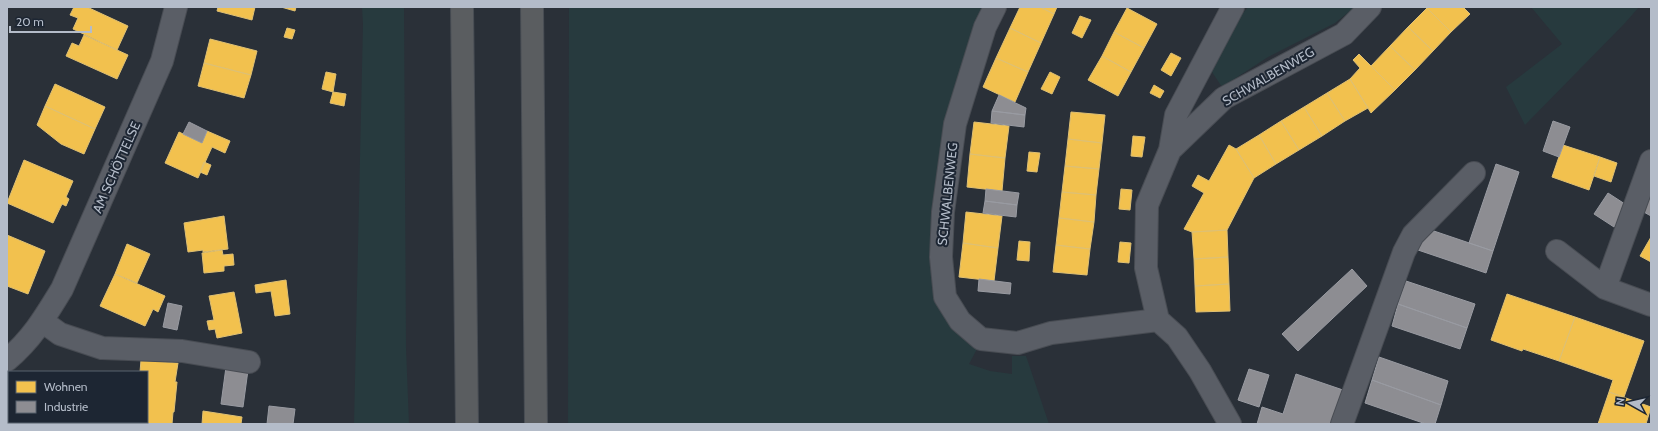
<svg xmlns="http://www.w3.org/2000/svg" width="1658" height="431" viewBox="0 0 1658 431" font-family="Cabin,sans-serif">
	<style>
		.green { fill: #273a3e }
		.homes { fill: #f2c14e; stroke: #dfc073 }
		.industry { fill: #8d8d92; stroke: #999ba2 }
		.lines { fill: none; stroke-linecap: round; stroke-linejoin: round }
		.minor-casing { stroke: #484c53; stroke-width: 24 }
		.highway-casing { stroke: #474c53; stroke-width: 24 }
		.minor { stroke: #5a5e66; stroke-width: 22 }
		.highway { stroke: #5a5d60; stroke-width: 22 }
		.labels { text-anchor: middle; stroke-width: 4; stroke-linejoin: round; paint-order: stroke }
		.street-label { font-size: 13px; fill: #b4bcc9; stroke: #1d2633 }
	</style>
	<rect width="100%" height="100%" fill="#2a3038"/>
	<path class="green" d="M362,7H404L406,348L409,424H354L363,24Z
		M569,7H985L972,34L956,82L943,139L939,305C948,326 959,336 977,349L969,364L990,371L1012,374V356H1026L1049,424H568Z
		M1248,7H1355L1335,23L1268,57L1222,87L1210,69L1236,22Z
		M1531,7H1639L1625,23L1525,125L1506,87L1562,44Z"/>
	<path class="homes" d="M74,7H87L128,26L117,50L73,29L78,18L70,15Z
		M218,7H255L252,20L217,11Z
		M281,7H296L295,11Z
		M1020,7H1040L1054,14L1041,43L1010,28Z
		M1040,7H1057L1054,14Z
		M1429,7H1463L1470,14L1451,32L1427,8Z
		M1127,8L1157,24L1144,48L1114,32Z
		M1427,8L1451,32L1433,51L1408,27Z
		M1080,16L1091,20L1082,38L1072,33Z
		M1408,27L1433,51L1415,70L1390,46Z
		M287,28L295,30L292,39L284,37Z
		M1010,28L1041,43L1028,72L996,58Z
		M1114,32L1144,48L1131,72L1102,56Z
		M84,35L128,55L117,79L66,56L72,43L79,46Z
		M210,39L257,51L251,75L204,63Z
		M1390,46L1415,70L1395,90L1371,66Z
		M1171,53L1181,58L1171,76L1161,70Z
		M1359,54L1395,90L1371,113L1350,79L1360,68L1353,60Z
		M1102,56L1131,72L1118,96L1088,80Z
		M996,58L1028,72L1015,102L983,87Z
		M204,63L251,75L244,98L198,86Z
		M326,72L336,74L333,92L322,89Z
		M1050,72L1060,77L1052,94L1041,89Z
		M1350,79L1368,108L1345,121L1327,93Z
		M55,84L105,107L95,129L45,106Z
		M1154,85L1164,91L1160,98L1150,93Z
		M333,92L346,94L344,106L330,103Z
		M1327,93L1345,121L1322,136L1304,107Z
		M45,106L95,129L84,154L61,144L37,125Z
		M1304,107L1322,136L1299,150L1281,121Z
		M1071,112L1105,115L1102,143L1068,139Z
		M1281,121L1299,150L1276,164L1259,135Z
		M974,122L1009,126L1005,158L970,154Z
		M207,131L230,141L225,153L212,147L198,178L165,163L179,132L202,143Z
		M1259,135L1276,164L1254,178L1236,149Z
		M1133,136L1145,137L1142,157L1131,156Z
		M1068,139L1102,143L1099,169L1065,166Z
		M1229,145L1236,149L1254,178L1227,230L1192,232L1184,229L1204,193L1192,186L1198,175L1209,181Z
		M1563,145L1600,157L1589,190L1552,177Z
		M1029,152L1040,153L1037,172L1027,171Z
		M970,154L1005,158L1002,191L967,187Z
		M1600,157L1617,163L1611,182L1594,176Z
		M24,160L73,181L66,197L69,199L66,206L62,204L53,223L7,203Z
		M204,162L211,165L207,175L200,172Z
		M1065,166L1099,169L1096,195L1062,192Z
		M1121,189L1132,190L1130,210L1119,209Z
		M1062,192L1096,195L1094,222L1059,218Z
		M966,212L1002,216L998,248L963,243Z
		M224,216L228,249L203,252V250L188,252L184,223Z
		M1059,218L1094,222L1090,249L1056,245Z
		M1227,230L1228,257L1194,259L1192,232Z
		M7,235L45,251L28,294L7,286Z
		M1651,237V262L1640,256Z
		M1019,241L1030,242L1029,261L1017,260Z
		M1120,242L1131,243L1129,263L1118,262Z
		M963,243L998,248L994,281L959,277Z
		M127,244L150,254L137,283L115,274Z
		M1056,245L1090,249L1087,275L1053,272Z
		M222,250L223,255L233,254L234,265L224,266V271L204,273L202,253Z
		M1228,257L1229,284L1195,286L1194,259Z
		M115,274L165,296L158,312L153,309L145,326L100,306Z
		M286,280L290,314L275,316L271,291L256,293L255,285Z
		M1229,284L1230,311L1196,312L1195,286Z
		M234,292L242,333L217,338L215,329L209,330L207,321L214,320L209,296Z
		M1507,294L1575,317L1559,361L1523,349L1522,351L1491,340Z
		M1575,317L1644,341L1624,397L1609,392L1613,380L1559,361Z
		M141,360L178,363L175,382H177L174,412H173L172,424H136V422H147V372H140Z
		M1609,392L1651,407L1646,424H1598Z
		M203,411L242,417L241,424H202Z
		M38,422H83L106,424H37Z"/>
	<path class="industry" d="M999,95L1026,108L1025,115L992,111Z
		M992,111L1025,115L1024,127L991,123Z
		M1553,121L1570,127L1559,157L1543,151Z
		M189,122L207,131L202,143L183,134Z
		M1496,164L1519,172L1493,251L1469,243Z
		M986,189L1019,193L1017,205L985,201Z
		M1608,193L1628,206L1614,227L1594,214Z
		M1651,196V216L1642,211Z
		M985,201L1017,205L1016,217L983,213Z
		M1425,228L1493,251L1486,273L1418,250Z
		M1352,269L1367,286L1298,351L1282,334Z
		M979,279L1011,283L1010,294L978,291Z
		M1406,281L1475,304L1467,328L1398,304Z
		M168,303L182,306L177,330L163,327Z
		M1398,304L1467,328L1460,349L1392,326Z
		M1379,357L1448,381L1441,405L1372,380Z
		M226,367L248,370L243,407L221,404Z
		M1249,369L1269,375L1259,407L1238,400Z
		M1296,374L1343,390L1331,424H1257L1262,407L1283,414Z
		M1372,380L1441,405L1435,424H1426L1365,403Z
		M269,406L295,409L293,424H267Z"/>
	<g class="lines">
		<defs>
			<path id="minor" d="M995,7L985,27L955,124L943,212L941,257L945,297L960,321L981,339L1018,343L1051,333L1158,320L1177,337L1200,371L1230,424
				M1170,150L1224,98L1344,34L1370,7
				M1557,251L1605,288L1651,305
				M1605,288L1651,161
				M1158,320L1146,268L1147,205L1170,150L1176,115L1233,7
				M42,321L60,334L102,348L182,351L249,362
				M7,360C32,339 45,317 62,289L162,61L176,7
				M1342,424L1404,252L1413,235L1474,173"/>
			<path id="highway" d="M462,7L467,424
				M532,7L536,424"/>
		</defs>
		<use href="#minor" class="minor-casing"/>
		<use href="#highway" class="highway-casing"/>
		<use href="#minor" class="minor"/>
		<use href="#highway" class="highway"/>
	</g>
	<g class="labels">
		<g class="street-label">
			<text transform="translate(1268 76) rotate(-30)" y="5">SCHWALBENWEG</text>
			<text transform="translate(116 167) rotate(-66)" y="5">AM SCHÖTTELSE</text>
			<text transform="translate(947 194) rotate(-84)" y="5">SCHWALBENWEG</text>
		</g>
	</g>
	<rect width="1658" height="431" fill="none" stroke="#b4bcc9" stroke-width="16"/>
	<rect x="8" y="371" width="140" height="52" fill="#1d2633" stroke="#59626f"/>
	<rect x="16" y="381" width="20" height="12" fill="#f2c14e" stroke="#59626f"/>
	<text x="44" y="391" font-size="12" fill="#b4bcc9">Wohnen</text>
	<rect x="16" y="401" width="20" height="12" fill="#8d8d92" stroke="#59626f"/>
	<text x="44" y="411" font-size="12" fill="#b4bcc9">Industrie</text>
	<g transform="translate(1630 403) rotate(278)" stroke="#1d2633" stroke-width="3" paint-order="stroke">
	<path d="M0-3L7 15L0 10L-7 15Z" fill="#b4bcc9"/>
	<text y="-6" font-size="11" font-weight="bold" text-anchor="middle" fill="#b4bcc9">N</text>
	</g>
	<path d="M10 26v6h81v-6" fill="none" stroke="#b4bcc9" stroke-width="2"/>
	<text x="16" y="26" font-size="12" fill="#b4bcc9" stroke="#1d2633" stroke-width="3" paint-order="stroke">20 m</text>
</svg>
